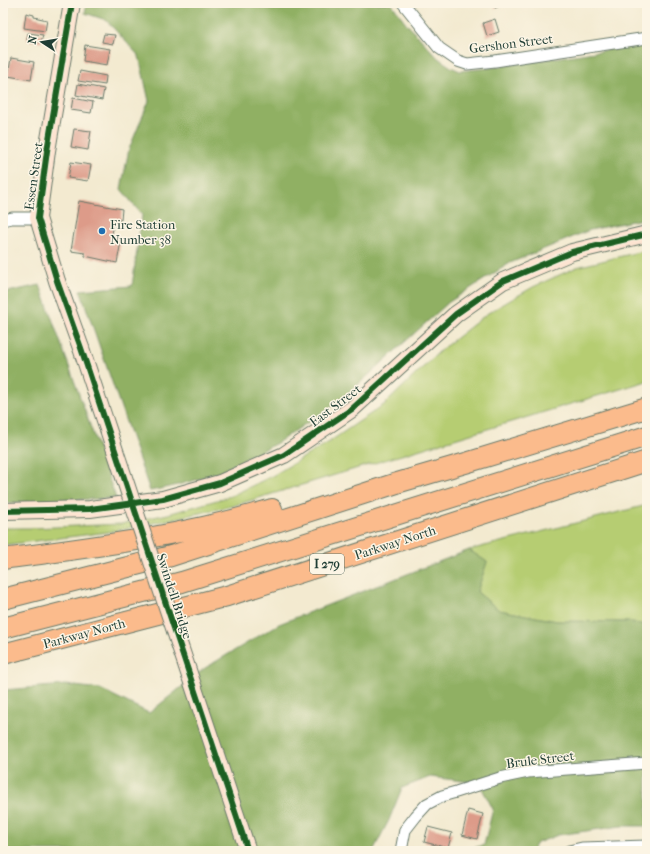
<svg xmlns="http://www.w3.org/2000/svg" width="650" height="854" viewBox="0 0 650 854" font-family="'IM FELL French Canon',serif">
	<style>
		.green { fill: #b6cd72; stroke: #6a8553 }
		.forest { fill: #90b064; stroke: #58764c }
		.building { fill: #dd9b89 }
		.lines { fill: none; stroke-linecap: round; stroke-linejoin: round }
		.street-casing { stroke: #697a6b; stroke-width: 13 }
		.secondary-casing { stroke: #697a6b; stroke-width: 18 }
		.highway-casing { stroke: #697a6b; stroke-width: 22 }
		.street { stroke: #fff; stroke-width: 11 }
		.secondary { stroke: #fde4d1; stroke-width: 16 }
		.highway { stroke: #fbbb8c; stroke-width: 20 }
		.secondary-bridge-casing { stroke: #697a6b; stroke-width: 18; stroke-linecap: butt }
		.secondary-bridge { stroke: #fde4d1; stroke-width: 16 }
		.cycleway-casing { stroke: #fcf5e5; stroke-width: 8 }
		.cycleway { stroke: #1b5e20; stroke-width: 6 }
		.poi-dot { fill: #1f6fb2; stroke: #fcf5e5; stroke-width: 1.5 }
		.labels { text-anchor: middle; stroke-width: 3; stroke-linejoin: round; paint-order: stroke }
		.shield { fill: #fcf5e5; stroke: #617469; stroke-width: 1 }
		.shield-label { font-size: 12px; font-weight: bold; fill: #1f3d34 }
		.street-label { font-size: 13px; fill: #1f3d34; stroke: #fcf5e5 }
		.poi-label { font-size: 13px; fill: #1f3d34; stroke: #fcf5e5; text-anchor: start }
	</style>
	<rect width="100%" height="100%" fill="#fcf5e5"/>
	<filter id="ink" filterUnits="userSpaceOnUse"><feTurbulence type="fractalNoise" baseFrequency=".025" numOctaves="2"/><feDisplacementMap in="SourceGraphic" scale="8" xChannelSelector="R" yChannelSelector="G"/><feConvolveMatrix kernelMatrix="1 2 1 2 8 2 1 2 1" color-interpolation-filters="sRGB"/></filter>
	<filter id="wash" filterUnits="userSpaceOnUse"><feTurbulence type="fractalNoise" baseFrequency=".012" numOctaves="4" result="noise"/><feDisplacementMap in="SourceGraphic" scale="16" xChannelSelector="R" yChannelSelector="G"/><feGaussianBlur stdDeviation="0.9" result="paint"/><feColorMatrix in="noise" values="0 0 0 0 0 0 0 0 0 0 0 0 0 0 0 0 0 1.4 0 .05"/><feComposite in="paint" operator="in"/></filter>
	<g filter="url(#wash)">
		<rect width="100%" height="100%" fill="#f3ead0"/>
		<path class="green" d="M647,250V381L232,506L158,522L109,532L3,545V528H33L121,524L168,514L231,496L272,476L326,444L385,404L442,349L488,313L533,287L577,267Z
			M647,505V625L628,622L557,621L499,610L477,592L487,562L469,550Z"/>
		<path class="forest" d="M87,3H391L406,23L438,58L451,67L460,71L489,68L647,44V218L590,230L510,263L449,302L341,400L277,443L214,475L174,486L150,491L80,290L132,286L142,215L121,189L129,149L149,101L139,56L106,20L85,13Z
			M40,285L116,498L3,503V293Z
			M469,550L487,562L477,592L499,610L557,621L628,622L647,625V826H621L558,835L537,843L532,851H463L484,845L493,809L479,783L430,777L402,788L389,820L373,851H3V690L66,685L100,689L149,713L205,668L279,624Z"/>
		<g id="blocks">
			<path class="building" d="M493,3H507L495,8Z
				M26,13L34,15V17L47,20L45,31L24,28Z
				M495,19L499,32L487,36L483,23Z
				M28,33L43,35L41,42L27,40Z
				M104,34L115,35L113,44L102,42Z
				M85,45L110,49L107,65L83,61Z
				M11,58L34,62L31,80L8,76Z
				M80,71L106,76L105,85L78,81Z
				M78,84L104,89L102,100L76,95Z
				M73,98L93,102L91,113L71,110Z
				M74,129L91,131L88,150L71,147Z
				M71,162L91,165L88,181L68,178Z
				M79,201L122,209L121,220H115L111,238L121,241L117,263L85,256V253L71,251Z
				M468,810L483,814L477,839L462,835Z
				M428,827L452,833L448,848L424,842Z"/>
		</g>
	</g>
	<g filter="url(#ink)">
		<use href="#blocks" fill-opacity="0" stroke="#697a6b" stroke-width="1"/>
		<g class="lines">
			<defs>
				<path id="street" d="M403,3L439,48L458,61L467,64L495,61L647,38
					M3,220L12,218H38
					M401,851L405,830L416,816L427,804L442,796L456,792L500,778L528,772L647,763
					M569,851L582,848L647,846"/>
				<path id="secondary" d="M72,3L47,151L38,218L57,281L81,348
					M3,511L90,509L163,499L220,483L284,455L352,409L456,314L503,281L572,252L647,234"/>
				<path id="highway" d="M3,559C93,547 184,536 272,509
					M3,599L171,556L397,483L469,462L647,408
					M3,628L182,582L647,436
					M3,654L227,596L647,461"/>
			</defs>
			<use href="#street" class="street-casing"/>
			<use href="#secondary" class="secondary-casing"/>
			<use href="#highway" class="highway-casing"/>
			<use href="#street" class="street"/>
			<use href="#secondary" class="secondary"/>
			<use href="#highway" class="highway"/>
			<defs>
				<path id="secondary-bridge" d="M81,348L248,851"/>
			</defs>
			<use href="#secondary-bridge" class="secondary-bridge-casing"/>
			<use href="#secondary-bridge" class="secondary-bridge"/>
			<defs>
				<path id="cycleway" d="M72,3L47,151L38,218L57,281L81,348L248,851
					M3,511L90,509L163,499L220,483L284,455L352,409L456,314L503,281L572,252L647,234"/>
			</defs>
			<use href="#cycleway" class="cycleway-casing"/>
			<use href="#cycleway" class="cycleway"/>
		</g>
	</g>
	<circle class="poi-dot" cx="102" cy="231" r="4"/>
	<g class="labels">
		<rect class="shield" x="310" y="554" width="34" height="20" rx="3"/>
		<g class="shield-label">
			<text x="327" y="568">I 279</text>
		</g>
		<g class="street-label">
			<text transform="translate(511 43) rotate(-7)" y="5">Gershon Street</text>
			<text transform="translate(33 176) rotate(-82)" y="5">Essen Street</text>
			<text transform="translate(335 405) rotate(-37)" y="5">East Street</text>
			<text transform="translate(395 542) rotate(-18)" y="5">Parkway North</text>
			<text transform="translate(175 596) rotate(72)" y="5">Swindell Bridge</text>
			<text transform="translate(84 633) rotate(-15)" y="5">Parkway North</text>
			<text transform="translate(540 759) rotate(-7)" y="5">Brule Street</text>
		</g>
		<g class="poi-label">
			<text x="110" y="229">Fire Station<tspan x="110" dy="15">Number 38</tspan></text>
		</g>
	</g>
	<rect width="650" height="854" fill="none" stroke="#fcf5e5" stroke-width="16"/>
	<g transform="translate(42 42) rotate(282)" stroke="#fcf5e5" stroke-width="3" paint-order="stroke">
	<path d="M0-3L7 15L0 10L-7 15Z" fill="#1f3d34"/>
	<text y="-6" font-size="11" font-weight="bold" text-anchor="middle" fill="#1f3d34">N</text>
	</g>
</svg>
